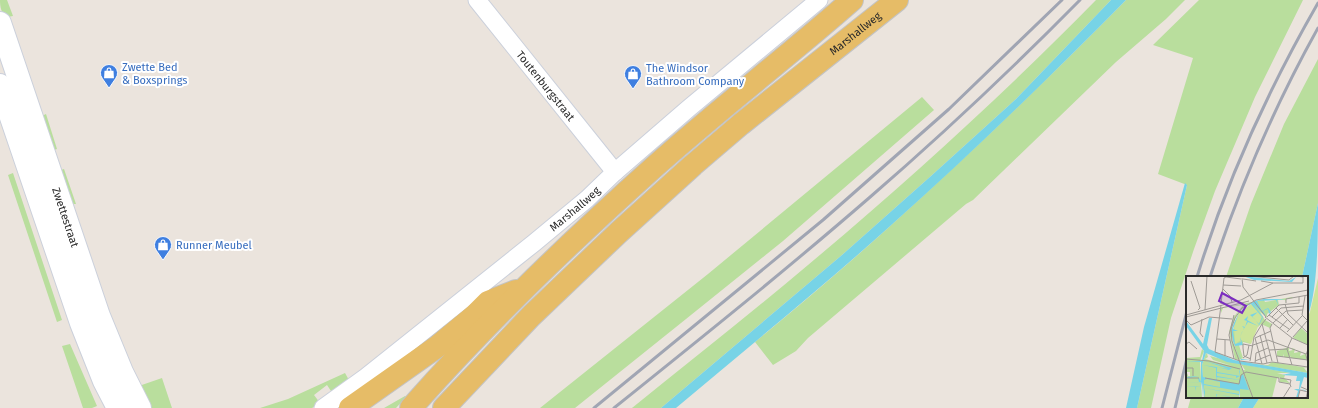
<svg xmlns="http://www.w3.org/2000/svg" width="1318" height="408" viewBox="0 0 1318 408" font-family="'Fira Sans',sans-serif">
	<style>
		.green { fill: #b9de9d }
		.pitch { fill: #cce49a }
		.water { fill: #77d3e6 }
		.lines { fill: none; stroke-linecap: round; stroke-linejoin: round }
		.street-casing { stroke: #cbd0db; stroke-width: 19 }
		.secondary-casing { stroke: #cbd0db; stroke-width: 24 }
		.primary-casing { stroke: #c3c3c3; stroke-width: 24 }
		.street { stroke: #fff; stroke-width: 17 }
		.secondary { stroke: #fff; stroke-width: 22 }
		.primary { stroke: #e6bc67; stroke-width: 22 }
		.rail { stroke: #a0a5b3; stroke-width: 3 }
		.labels { text-anchor: middle; stroke-width: 4; stroke-linejoin: round; paint-order: stroke }
		.street-label { font-size: 11px; fill: #2a2a2a; stroke: #fff }
		.shop-label { font-size: 11px; fill: #366cbe; stroke: #fff; text-anchor: start }
		.inset-road { fill: none; stroke: #9e9a95; stroke-width: 1 }
		.view { fill: #7b2cbf; fill-opacity: 0.15; stroke: #7b2cbf; stroke-width: 2 }
		.inset-edge { fill: none; stroke: #2a2a2a; stroke-width: 2 }
	</style>
	<rect width="100%" height="100%" fill="#ebe4dd"/>
	<path class="green" d="M0,0H7L13,16L7,17C1,13 0,7 0,0Z
		M1096,0H1111L1016,99L931,176L842,255L661,408H632C691,360 750,314 808,265C908,181 1005,93 1096,0Z
		M1126,0H1185L1166,19L1116,62L973,200L966,204L808,338L796,351L773,365L755,342C800,305 845,267 888,228C970,154 1049,78 1126,0Z
		M1199,0H1303L1255,97L1215,191L1194,249L1171,318L1151,408H1137L1187,185L1158,174L1193,58L1153,45Z
		M1318,59V203L1302,277H1226L1251,204L1284,124Z
		M922,97L934,110L783,241L686,319L575,408H540L708,274Z
		M46,114L57,149L54,150L42,116Z
		M64,169L76,204H72L61,170Z
		M13,173L62,320L57,322L8,175Z
		M70,344L97,406L92,408H83L62,346Z
		M345,373L350,382L333,394L327,385L314,395L320,403L312,408H260L288,399Z
		M162,378L172,408H144L136,387Z
		M405,396L406,397L396,408H384Z
		M1191,397H1244L1238,408H1188Z"/>
	<path class="pitch" d="M1318,278V408H1253L1260,397H1307V318L1310,312Z"/>
	<path class="water" d="M1111,0H1126C1049,78 970,155 888,228C819,290 747,348 676,408H661L842,255L931,176L1016,99Z
		M1185,183L1187,185L1137,408H1126L1144,327Z
		M1318,203C1318,234 1318,292 1307,318V277H1302Z
		M1244,397H1260L1253,408H1238Z"/>
	<g class="lines">
		<defs>
			<g id="street">
				<path id="s1" d="M477,0L615,172"/>
				<path id="s2" d="M323,408L366,377L534,243L587,199L615,172L689,108L819,0"/>
			</g>
			<g id="secondary">
				<path id="s3" d="M0,23L99,316L122,372L140,408"/>
				<path d="M0,85L81,323L104,381L118,408"/>
			</g>
			<g id="primary">
				<path d="M350,408L438,346L474,316L488,302L516,291"/>
				<path d="M411,408C486,323 568,244 653,168C718,110 787,57 852,0"/>
				<path id="s4" d="M444,408L531,316L619,232L693,165L741,124L897,0"/>
			</g>
		</defs>
		<use href="#street" class="street-casing"/>
		<use href="#secondary" class="secondary-casing"/>
		<use href="#primary" class="primary-casing"/>
		<use href="#street" class="street"/>
		<use href="#secondary" class="secondary"/>
		<use href="#primary" class="primary"/>
		<path class="rail" d="M1197,277C1226,182 1268,90 1318,3
			M1210,277C1238,191 1274,107 1318,28
			M594,408L823,220L949,109L1062,0
			M614,408C700,339 786,270 869,198C942,135 1012,69 1080,0
			M1162,408L1187,311
			M1175,408L1187,358"/>
	</g>
	<defs>
		<symbol id="shop-pin" viewBox="-11 -11 22 30"><path d="M0 17L-7.5 6A9.5 9.5 0 1 1 7.5 6Z" fill="#3f7fe0" stroke="#fff"/><path d="M-5-2.5h2.3a2.7 3.5 0 0 1 5.4 0H5L5.5 6h-11ZM-1.5-2.5h3a1.5 2.3 0 0 0-3 0Z" fill="#fff"/></symbol>
	</defs>
	<g fill-rule="evenodd">
		<use href="#shop-pin" x="99" y="63" width="20" height="27"/>
		<use href="#shop-pin" x="623" y="64" width="20" height="27"/>
		<use href="#shop-pin" x="153" y="235" width="20" height="27"/>
	</g>
	<g class="labels">
		<g class="street-label">
			<text dy="4" stroke="none"><textPath href="#s4" startOffset="557">Marshallweg</textPath></text>
			<text dy="4" stroke="none"><textPath href="#s1" startOffset="110">Toutenburgstraat</textPath></text>
			<text dy="4" stroke="none"><textPath href="#s2" startOffset="321">Marshallweg</textPath></text>
			<text dy="4" stroke="none"><textPath href="#s3" startOffset="205">Zwettestraat</textPath></text>
		</g>
		<g class="shop-label">
			<text x="122" y="71">Zwette Bed<tspan x="122" dy="13">&amp; Boxsprings</tspan></text>
			<text x="646" y="72">The Windsor<tspan x="646" dy="13">Bathroom Company</tspan></text>
			<text x="176" y="249">Runner Meubel</text>
		</g>
	</g>
	<g transform="translate(1186 276)">
		<rect width="122" height="122" fill="#ebe4dd"/>
		<path d="M106,21L107,22L100,23L99,27V24H92L93,29L81,38V41L74,36L79,44L86,48L84,52L75,48L72,51L62,46L65,68L57,66V70L55,67L49,68L53,69L57,82L53,84L47,65L46,57L53,37L71,25L78,24L79,26ZM66,26L52,36L46,50V64L53,84L49,83L43,56L47,42L57,29L37,32L35,37V32ZM115,52L122,58V69L107,62ZM103,71V75L107,74L105,72L109,73L108,77L113,76L110,74L115,76L114,80L119,78L116,76L120,78L121,84L105,82L103,78L104,82L98,81L97,78V81L91,80V75ZM16,73L18,75L14,85L16,122H0V101L2,97V100H4V96H0V82L14,81ZM20,77L23,79L21,78L22,81L19,83L46,90L27,84L24,80L54,88L67,122H54V107L53,122H18L16,89ZM86,86L122,92H118L122,97L69,88L82,89ZM55,88L105,97H91L99,99L98,102L104,107L94,106V102H91L86,122H67L57,94H59Z" fill="#b9de9d"/>
		<path d="M65,28L76,41L65,68L55,64L49,68L48,47L53,37Z" fill="#cce49a"/>
		<path d="M57,0L103,5L110,1L106,6L68,4ZM78,23H99L91,24L92,29L90,24L71,25L76,35L82,32L85,36L88,33L83,38L82,33L77,35L80,40L66,27L77,41L73,49L70,45L73,48L76,41L72,36L66,41L70,44L64,39L72,36L65,28L61,30L57,35L53,37L47,53L52,55H47L49,68L55,66L54,61L58,52L56,50L58,45L56,50L59,51L61,45L58,44L62,40L61,44L72,50L62,46L56,56L54,61L57,69L49,70L55,83H64L55,84L47,65L46,59V52L48,47L53,37L63,28L69,25ZM23,42H26L21,69L23,73L48,84L122,97V100L107,98L122,100V106V102L118,101L114,113L119,114L120,115L114,113L112,122H110L112,115L108,113H113L114,105H110L111,100L96,99L105,97L41,86L20,77L16,89L17,101L30,104V97L17,95L30,97V92L17,89L43,93L19,85L46,92L43,94L31,91V96L54,100L53,94L46,92L53,94L54,95V101L57,98L66,122L63,114L54,113L53,122V119L18,112L19,116L41,120L48,122L31,118L30,122V118L19,116L18,122L17,106L16,122V110H10V115L9,110L0,111L16,110L15,106L0,107L13,106L12,102H0V101L13,100L4,102H13L15,106V86L0,85H16L18,75L0,50V45L17,68ZM31,97L50,100V102L54,100V104L31,100ZM30,101L53,104V108L31,104ZM21,103L34,106V111L18,108V104ZM18,109L53,115V118L18,112Z" fill="#77d3e6" fill-rule="evenodd"/>
		<path class="inset-road" d="M63,0L103,4L108,0M110,0L117,1V7M40,1L55,3M56,2L57,11L80,41M57,3L70,5M5,5L14,32L12,34M75,5L87,7M37,9L55,10M37,13L44,20L46,26M119,20L116,39L122,45M100,27V23L122,19M35,28L38,2L40,1M99,28L102,38L122,57M35,29L29,76L54,85L77,88L86,86L122,91M90,32L107,49M19,34L21,0M100,35L117,34M0,39L55,24L87,7H117M83,39L103,53M0,41L63,25M79,41L106,62L122,69M81,41L93,29L113,27V21M86,41L95,32L118,30M16,43L14,57L17,61M80,43L76,48L86,85M0,44L5,49L23,41L46,43M87,47L100,35M86,48L84,52L92,87M94,52L102,43M101,56L116,40M74,59L81,87M107,61L121,45M31,63L44,64M0,68L3,66L11,73M67,69L82,64L120,78M101,73L106,89M122,73L120,79L122,88M83,74L101,73L106,62M39,80V64M91,80L122,84M57,82L61,79L63,69M0,83L23,85L54,93M48,83L43,59L48,39M65,83L58,80L57,72V68L67,70M64,85L68,61L76,48M69,85L84,79M69,87L70,77L82,72M76,88L69,62L85,55M0,92H7V100M0,102H13M19,102L53,108L55,99L60,96L93,102V106L104,108L105,111M94,102L105,104L104,108M115,111L122,114L120,122M67,122L46,65L45,53L49,42L56,32L70,24L122,14M97,122L104,111M112,122L114,114L122,116"/>
		<path class="view" d="M36,17L60,30L56,37L33,25Z"/>
		<rect width="122" height="122" class="inset-edge"/>
	</g>
</svg>
